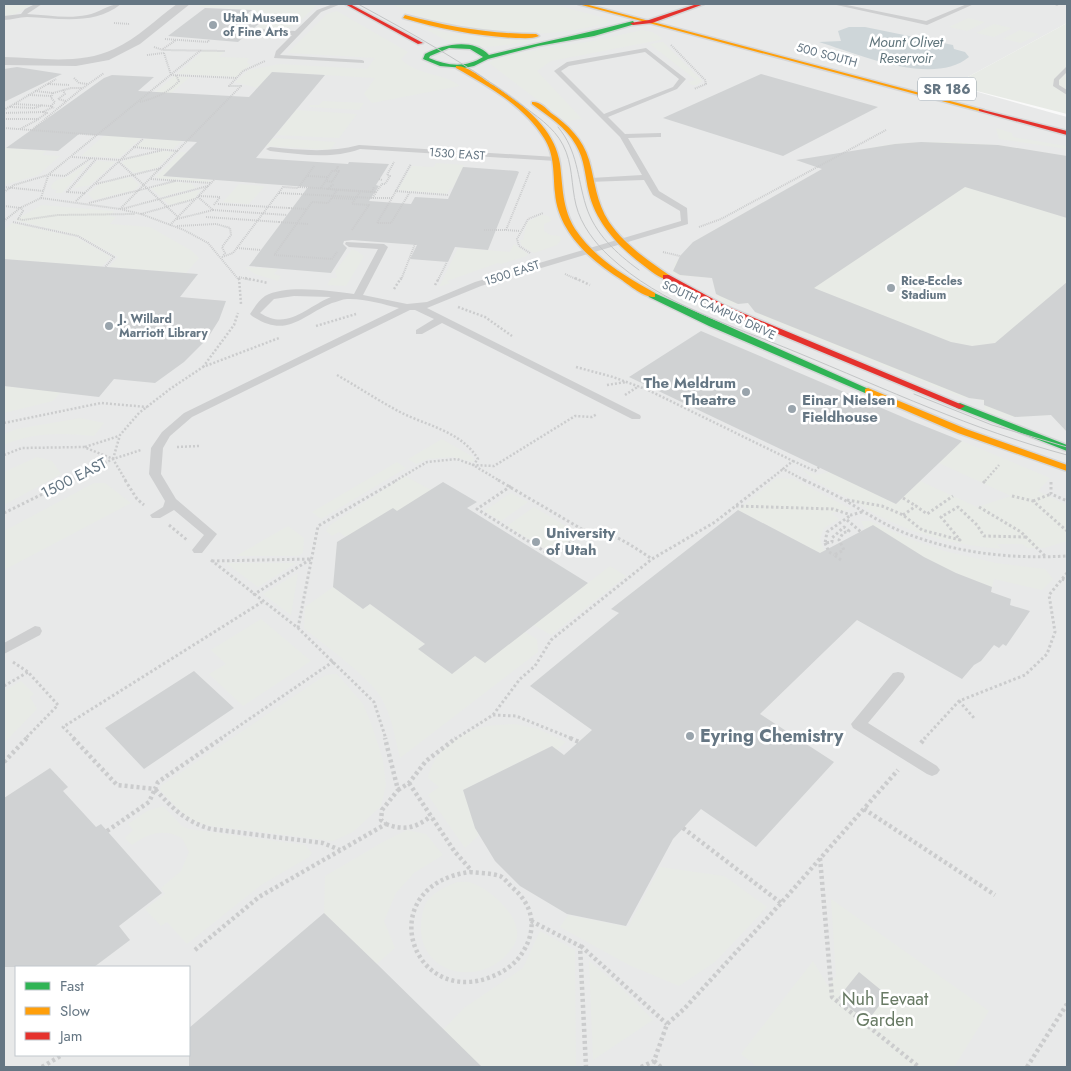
<svg xmlns="http://www.w3.org/2000/svg" width="1071" height="1071" viewBox="0 0 1071 1071" font-family="Jost,sans-serif">
	<style>
		.built { fill: #e8e9e9; fill-rule: evenodd }
		.green { fill: #e8ebe6 }
		.water { fill: #ced6d9 }
		.building { fill: #d0d2d3 }
		.lines { fill: none; stroke-linecap: round; stroke-linejoin: round }
		.fast-casing { stroke: #d5d6d7; stroke-width: 3 }
		.slow-casing { stroke: #d5d6d7; stroke-width: 3 }
		.jam-casing { stroke: #d5d6d7; stroke-width: 3 }
		.path-far3 { stroke: #cbcccd; stroke-width: 2; stroke-dasharray: 1 1; stroke-linecap: butt }
		.path-far2 { stroke: #cbcccd; stroke-width: 2.5; stroke-dasharray: 2 2; stroke-linecap: butt }
		.path-far1 { stroke: #cbcccd; stroke-width: 3; stroke-dasharray: 2.5 2.5; stroke-linecap: butt }
		.path { stroke: #cbcccd; stroke-width: 4.5; stroke-dasharray: 3 3; stroke-linecap: butt }
		.lane { fill: #cecfd0; fill-rule: evenodd }
		.street { fill: #cecfd0; fill-rule: evenodd }
		.fast { fill: #30b455; fill-rule: evenodd }
		.slow { fill: #ff9f0a; fill-rule: evenodd }
		.jam { fill: #e5322d; fill-rule: evenodd }
		.tram { stroke: #c3c5c6; stroke-width: 1 }
		.path-bridge { stroke: #cbcccd; stroke-width: 2; stroke-dasharray: 1 1; stroke-linecap: butt }
		.poi-dot { fill: #99a4ac; stroke: #fff; stroke-width: 2 }
		.labels { text-anchor: middle; stroke-width: 5; stroke-linejoin: round; paint-order: stroke }
		.far-poi-label { font-size: 12px; font-weight: bold; fill: #657683; stroke: #fff; text-anchor: start }
		.far-street-label { font-size: 12px; fill: #657683; stroke: #fff }
		.far-water-label { font-size: 14px; font-style: italic; fill: #60757c; stroke: #fff }
		.shield { fill: #fff; stroke: #939fa8; stroke-width: 1 }
		.shield-label { font-size: 14px; font-weight: bold; fill: #657683 }
		.poi-label { font-size: 15px; font-weight: bold; fill: #657683; stroke: #fff; text-anchor: start }
		.street-label { font-size: 15px; fill: #657683; stroke: #fff }
		.near-poi-label { font-size: 18px; font-weight: bold; fill: #657683; stroke: #fff; text-anchor: start }
		.near-park-label { font-size: 18px; fill: #687a64; stroke: #fff }
	</style>
	<rect width="100%" height="100%" fill="#f9f9f9"/>
	<path class="built" d="M4,4H1067V23L953,85L1067,117V1067H4ZM16,967H189V1055H16Z"/>
	<path class="green" d="M5,4H33L15,14L4,16Z
		M202,4H318C292,28 294,31 257,29L264,20L246,18L254,10L198,7Z
		M392,4H552L601,17L610,22C541,42 456,38 392,4Z
		M337,11L408,52L401,59C417,76 442,72 460,86L372,103L364,94L375,78L273,72L258,88L235,82L249,70L280,64L367,69L375,58L288,53L327,14Z
		M968,18L985,22L967,31L949,27Z
		M1067,23V114L953,85Z
		M994,24L1012,28L994,37L976,33Z
		M421,26C460,38 499,39 539,39C512,44 480,52 453,43C442,39 431,32 421,26Z
		M642,30L652,32L662,38L660,40L551,61L537,71L582,119L565,121L489,63L496,57L598,40Z
		M1020,30L1039,34L1021,43L1003,39Z
		M663,42L702,81L697,85H692L688,82L696,80L650,44Z
		M204,50L224,52L219,57L249,58L247,62L250,65L236,77L177,74Z
		M174,76L190,77L164,99L149,98Z
		M323,101L364,103L359,110L309,107L310,105H319Z
		M296,110L357,114L339,138L276,135Z
		M996,128L1012,133L1013,137L1067,146V149L999,139Z
		M108,132L124,137L141,138L119,158L81,156Z
		M177,134L188,135L173,149L136,147L145,139L171,140Z
		M273,138L336,142L330,150L266,146Z
		M948,142L998,145L1067,156V432L1051,415L1015,417L986,416L983,400L961,397L761,317L747,303L722,306L715,291L713,278L672,275L675,263L693,242L846,156C878,142 914,142 948,142Z
		M4,148L46,151L42,155L60,156L38,175L4,185Z
		M163,151L174,152L157,168L134,173L122,163L125,160Z
		M181,152L203,153H186L163,176L211,180L208,182L160,179L156,177Z
		M90,161L62,193H55L57,190L52,189L51,186C55,180 57,180 64,178C71,176 84,165 90,161Z
		M97,161L115,162L90,185L74,188Z
		M436,163L464,165L453,188H450L447,194L398,190L412,166L434,167Z
		M131,177L139,185L134,190L94,200L88,194L99,184Z
		M175,182L190,183L196,188L161,197L151,188Z
		M239,184L265,186L249,204L223,202Z
		M199,190L200,191L194,199L169,205L163,199Z
		M42,205L114,211L110,216L116,217L110,224L150,227L192,251L199,258L186,273L109,267L118,257L80,236L15,220Z
		M541,215L549,216L551,221L544,224V231L550,235L560,236L561,240L557,245L534,253L522,246L520,240H523L527,222Z
		M12,223L76,237L111,257L101,267L4,259V230Z
		M514,244L528,254L527,256L501,264L498,263L447,281L450,283L439,287L458,248L510,252Z
		M352,249L357,251L364,256L346,286L327,285L331,278H337L335,271Z
		M245,267L278,269L274,274L281,276L278,281L255,274Z
		M4,386L61,392L53,401L4,413Z
		M80,418L104,423L94,436C61,433 35,432 4,445V434L17,429Z
		M442,439L473,457L474,462L452,457L428,459L416,464L408,459Z
		M962,441L1050,478L1038,491L1067,505V541L1044,548H1028L1022,544H997L1001,549C960,545 921,537 883,518C873,514 864,506 854,501C836,491 816,484 802,469L816,475L830,472L896,504L920,481L977,507L1011,496L939,463Z
		M37,457L52,461L61,474L4,505V472Z
		M397,462L406,468L321,519L312,512Z
		M405,476L431,490L397,511L346,537L339,532L332,536L326,531L330,525Z
		M777,478L794,479L851,509L831,513L839,519L824,528L820,539L824,550L841,564L738,510Z
		M105,483L131,503L4,570V531L94,483Z
		M511,493L528,502L501,521L484,511Z
		M534,507L579,534L552,553L507,526Z
		M861,521H870L905,537L944,551L996,563L1045,569L1053,579L1042,590L994,579L992,587L955,573L865,529Z
		M288,526L304,538L303,553L298,556H236Z
		M226,563H296L258,587Z
		M610,566L626,576L551,635L534,625Z
		M298,573L291,615L263,594Z
		M333,587L363,609L370,604L425,644L419,649L452,674L475,656L525,632L537,639L538,652L400,758C395,738 392,717 382,699C371,678 323,644 304,628L305,607Z
		M261,619L311,661L243,706L209,674L226,664L211,650Z
		M332,674H337L363,704L372,726L383,760L386,785L381,806L353,832L333,841L210,826C183,820 179,808 160,790L161,786L324,676Z
		M21,681L34,694L30,697L37,709L4,743V691Z
		M515,724L538,729L566,742L557,750L552,746L463,790L475,828L479,835L465,848L428,795L439,787L428,778C432,754 457,735 480,728C491,725 503,725 515,724Z
		M163,806L182,826L189,829L305,845L312,853L309,857L261,885L187,944L167,922L161,926L145,909L165,894L161,888L181,871L189,852L182,838C164,828 148,833 132,845L125,838L133,830L128,824L147,811Z
		M407,830L426,834L443,855L414,873L396,893L384,921L395,948L377,964L324,913L325,876L383,842Z
		M660,867L724,876L767,907L715,962L679,986L629,965L560,927L568,915L628,927Z
		M457,882C462,882 468,881 472,883C492,890 528,922 514,945C485,993 411,974 422,917C423,910 425,902 431,897C438,890 448,886 457,882Z
		M831,899L989,1011L954,1067H757L741,1054L813,961L828,986L836,976Z
		M540,931L575,950L576,1067H482L443,1030L464,1008L523,968Z
		M589,961L618,985L653,1020L593,1060Z"/>
	<path class="water" d="M849,27H865L953,45L954,49L965,52L969,57C933,87 858,54 819,42L841,41L838,31Z"/>
	<path class="building" d="M205,8L252,10L242,18L262,21L238,42L168,36Z
		M17,67L62,74L4,102V69Z
		M272,72L325,75L256,158L348,164L349,162L389,164L376,185L379,186L369,201L411,204L415,197L448,199L463,167L517,171L519,172L488,250L455,247L448,262L410,259L417,245L352,240L344,241L343,244L347,248L331,273L249,266L308,187L163,176L197,142L79,134L58,151L6,148L104,78L112,75L154,77L138,91L249,97Z
		M761,74L878,107L783,156L663,118Z
		M921,142L998,145L1067,156V218L965,187L814,288L951,342L972,346L995,343L1067,282V432L1051,415L1015,417L984,405V400L969,398L755,312L748,303L738,304L720,296L716,294L712,278L680,275L673,271L680,256L693,242L822,169L796,160L895,144Z
		M4,259L198,274L180,297L226,301L219,320L207,339L184,362L155,383L114,379L99,397L4,386Z
		M701,331L912,421L962,441L896,504L629,377Z
		M443,482L477,502L467,508L588,583L485,663L475,656L452,674L418,649L425,644L370,604L363,609L333,587L337,542L393,508L397,511Z
		M738,510L820,553L873,525L924,557L956,573L992,587L991,592L1011,599L1010,605L1030,611L1006,646L1003,644L999,648L994,645L981,661L974,665L962,679L857,620L760,714L834,762L756,847L701,809L673,839L626,926L567,914L520,886L495,861L475,828L463,790L552,746L564,755L592,730L530,686L619,613L611,609Z
		M194,671L234,708L144,769L105,728Z
		M50,768L68,787L63,791L96,827L101,824L162,893L119,926L130,940L94,967H4V798Z
		M324,913L377,964L482,1067H189V1028Z
		M859,972L887,995L867,1022L838,998Z"/>
	<g class="lines">
		<defs>
			<path id="fast" d="M633,21L635,24L594,36L538,46L488,59L474,66L464,68L440,66L423,59L425,54C444,44 473,38 489,55C537,43 585,34 633,21ZM449,48L470,49L483,57C466,68 447,66 429,58L430,56Z
				M652,292L873,391L871,393H865L709,326L649,297L648,295Z
				M960,403L1067,445V451L957,408L955,406L957,404Z"/>
			<path id="slow" d="M578,4H585L984,110L979,111Z
				M405,15C449,27 491,34 536,34L539,36C533,39 523,38 516,38C477,36 440,29 403,18Z
				M456,66C467,65 483,79 493,85C521,103 555,128 560,164C563,187 562,208 575,229C594,258 626,277 655,293V297C645,298 630,286 622,280C591,261 558,232 555,193C553,174 555,155 544,138C524,106 488,86 456,68Z
				M532,102C539,101 546,108 551,113C568,125 583,139 589,160C595,181 596,202 609,222C624,244 647,260 669,275V279C660,280 650,270 643,265C619,247 596,223 589,193C585,177 585,160 576,145C566,127 548,116 532,104Z
				M868,388L966,429L1067,465V471L958,433L865,393V389Z"/>
			<path id="jam" d="M345,4H350L423,43L418,44Z
				M697,4H704L652,23L633,25L630,23L649,20Z
				M979,109L1067,131V135L979,111Z
				M663,275H669L726,306L965,406L960,409L957,408L720,310L663,279Z"/>
		</defs>
		<use href="#fast" class="fast-casing"/>
		<use href="#slow" class="slow-casing"/>
		<use href="#jam" class="jam-casing"/>
		<path class="path-far3" d="M114,23L130,24
			M165,39L208,42L209,40
			M671,45L705,80L706,84L694,89
			M154,47L163,50L225,51
			M163,49L176,40
			M164,53L171,75
			M147,55L164,53
			M171,75L237,78
			M74,78L79,83L88,84
			M48,84L70,85
			M63,90L65,94L58,99L66,101
			M35,91L53,93L51,98L55,102L51,106L54,108
			M53,93L71,88H82
			M28,95L52,96
			M140,102C155,98 168,93 179,81L176,75
			M14,104L51,106
			M10,107L35,108L43,105
			M4,110L56,79
			M4,113L43,112
			M4,119H38L47,113L43,112L53,107
			M4,128L97,135
			M20,129L39,119
			M32,130L80,90L104,73
			M133,147L178,151
			M72,157L120,160L163,150
			M119,162L178,217
			M50,175L65,176L91,158
			M308,176L327,177
			M151,179L211,183
			M379,179L382,180
			M327,181L332,182L339,171H335
			M96,184L161,168
			M331,186L334,184
			M4,187L43,191
			M300,187L376,192L382,184H385L390,176L387,175L394,162
			M321,188L332,171H335L338,167H336
			M395,191L448,195
			M4,192L14,185L48,175L201,50
			M372,192L374,187
			M85,193L67,192L96,159
			M279,193L373,198L376,192
			M199,196L220,197L214,205
			M41,198L120,209L141,214L184,230L208,243L239,280
			M373,198H392L411,164
			M392,198L377,223H391L410,192
			M76,201L143,139
			M89,203L175,181
			M4,206L21,208L23,211L18,219L23,220L58,215L135,214
			M289,208L306,209
			M120,209L241,86H229L243,71L265,61
			M122,209L208,186
			M213,210L287,215
			M141,214L195,199
			M177,219L213,210L198,197
			M4,221L20,208L41,198L48,176
			M13,222L78,236L114,257L105,267
			M279,222L308,224
			M170,225L214,180
			M177,226L216,224L230,228L231,235L222,247L225,253L223,256
			M699,227L721,219L886,130
			M352,230L369,205L352,204L355,199
			M484,230H506L530,171
			M506,230L520,231
			M237,248L261,250
			M663,252L680,256
			M530,253L519,246L517,239L528,219L543,213
			M275,254L312,202L328,203L331,199
			M274,255L332,259L337,252
			M222,257L233,253L283,187L298,188L314,166
			M565,274L578,280
			M239,277L251,280
			M401,280L415,244
			M438,280L447,262"/>
		<path class="path-far2" d="M239,278L241,304
			M245,278L268,283
			M575,278L590,285
			M435,285L439,278
			M394,289L401,278
			M458,307L485,317L512,336
			M316,326L356,314
			M203,367L234,325L238,313
			M576,367L613,377L648,390L793,461L783,469L806,481
			M337,375C358,387 379,401 400,412C427,426 461,431 478,459L473,465L500,481
			M607,385L626,382
			M625,395L639,386
			M4,423L101,403L147,407
			M85,447L119,436
			M177,447L199,446
			M4,455L22,448L84,447L113,459L126,481
			M113,459L120,435L139,413L170,389L203,367L279,338
			M793,461L815,471L819,467
			M69,481L113,459L141,450
			M395,481L427,462L457,459L473,465L494,466L575,416L592,417L597,414
			M768,481L783,469
			M985,481L999,465"/>
		<path class="path-far1" d="M125,480L137,499L144,505
			M498,480L585,531C610,529 632,546 652,559
			M804,480C819,487 834,494 848,502C869,515 890,528 913,536C963,554 1014,559 1067,556
			M1051,482V494L1067,501
			M983,483L986,480
			M511,486L477,509L552,556L585,531
			M1012,496L1033,501L1067,531
			M903,498L916,506
			M847,500L882,506L903,515L922,530L960,540L941,517L958,507L977,525L984,536L1026,537
			M1033,501L1051,494
			M736,506L833,509L851,515L862,512
			M979,507L1021,532L1046,557
			M4,513L71,480
			M903,515L916,506L927,514L953,496
			M847,520L861,532
			M169,525L187,540
			M825,543L829,552L834,555
			M211,560L298,628L374,702L386,739
			M841,560L834,555L844,550L839,540L843,533L849,531L844,527L832,538V542L825,543L827,532L851,515
			M212,561L311,559
			M1062,579L1067,581
			M253,595L311,559
			M298,628L318,526L397,480
			M13,662L28,672L58,705L25,739
			M4,686L28,672
			M959,701L974,718
			M493,715L516,716L573,739
			M75,739L63,727L262,602
			M220,739L334,661
			M455,739L493,715L520,679L535,666L551,640L652,559L715,522L769,480
			M924,739L959,701L1025,675L1047,654L1055,632L1049,595L1067,573"/>
		<path class="path" d="M73,738L117,785L155,789L158,782L222,738
			M570,738L579,742
			M921,743L925,738
			M4,762L27,738
			M409,783L455,852L471,870
			M398,790L409,783L426,761L456,738
			M864,809L995,895
			M386,824C404,831 416,828 431,816
			M683,828L781,903
			M107,831L149,802L155,789C172,808 186,822 211,829L323,843L340,850
			M820,858L832,997L919,1067
			M470,872C479,873 491,873 500,876C506,879 509,885 514,889C533,906 537,928 524,950C516,965 501,974 485,979C408,1002 374,885 470,872Z
			M531,921L580,946L586,1067
			M581,946L667,1024
			M195,950L259,897L386,824L381,820L382,810L398,790L385,738
			M654,1061L661,1067
			M42,1067L62,1055
			M641,1067L654,1061L667,1024L684,1009L781,903L898,770
			M1027,1067L1067,1004"/>
		<path class="lane" d="M35,4H42L27,14C47,15 68,19 87,15C99,13 110,3 121,4C94,26 58,18 27,17C19,17 12,20 4,20V16L21,14L25,9Z
			M333,4H341L321,12L280,55L362,60L364,61V63L274,58L276,51L292,35L256,33L253,31L256,29L295,31L317,10Z
			M832,4H842L926,21L967,4H974L927,25Z
			M1053,4H1060L1057,6Z
			M646,48L686,79L677,89L608,117L625,134L661,133V137H658L628,138L659,191L687,208L688,224L481,286L427,308L640,415L641,417L640,419H632L442,323L422,334H416V330L434,319L415,310H410L192,417L170,436L163,448L161,474L176,499L217,534L202,553H194L192,550L204,535L174,510L160,518H152L150,515L163,507L165,501L149,474L151,448L162,432L184,413L399,308C383,304 363,298 347,299C342,299 337,302 332,303C301,316 287,339 252,316L250,314C254,308 259,300 265,296C286,284 331,291 354,294L378,249L349,247L345,244L346,242L384,244L388,247L363,295L407,304L427,302L475,282L681,221L680,211L653,195L644,180L588,182V178H591L642,175L620,137L554,71L567,62ZM645,52L679,79L673,87L604,114L561,71L569,66ZM294,296L331,297C306,307 288,331 260,313L274,299Z
			M1067,66V72L1059,80V85L1067,90V95L1053,86L1054,79Z
			M359,145L556,157L560,159L556,161L360,149C330,160 300,154 270,151L266,149L270,147C301,150 329,153 359,145Z
			M35,626L40,627L42,631L40,635L4,654V643Z
			M898,672L903,673L905,677L903,681L868,723L937,766L940,770L937,774L932,776L927,774L853,728L851,724L893,673Z"/>
		<path class="street" d="M177,4H190L140,44L109,60L76,66L4,65V57C40,58 81,65 114,49C138,38 156,19 177,4Z"/>
		<use href="#fast" class="fast"/>
		<use href="#slow" class="slow"/>
		<use href="#jam" class="jam"/>
		<path class="tram" d="M358,4C413,34 469,65 519,103C535,115 554,127 563,145C573,164 571,185 576,205C581,225 595,243 609,256C662,305 731,325 796,352C886,389 973,430 1067,455
			M558,127C578,151 577,177 586,206C595,234 616,253 639,270
			M914,394L992,425L1067,447"/>
		<path class="path-bridge" d="M331,186L328,189L337,190
			M332,198L355,199L360,192
			M331,199L337,190L372,192
			M218,204L289,208
			M206,217L279,222"/>
	</g>
	<g class="poi-dot">
		<circle cx="213" cy="25" r="5"/>
		<circle cx="891" cy="288" r="5"/>
		<circle cx="109" cy="326" r="5"/>
		<circle cx="746" cy="392" r="5"/>
		<circle cx="792" cy="409" r="5"/>
		<circle cx="536" cy="542" r="5"/>
		<circle cx="690" cy="736" r="5"/>
	</g>
	<g class="labels">
		<g class="far-poi-label">
			<text x="223" y="22">Utah Museum<tspan x="223" dy="14">of Fine Arts</tspan></text>
			<text x="901" y="285">Rice-Eccles<tspan x="901" dy="14">Stadium</tspan></text>
			<text x="119" y="323">J. Willard<tspan x="119" dy="14">Marriott Library</tspan></text>
		</g>
		<g class="far-street-label">
			<text transform="translate(827 55) rotate(15)" y="4">500 SOUTH</text>
			<text transform="translate(457 154) rotate(4)" y="4">1530 EAST</text>
			<text transform="translate(512 273) rotate(-18)" y="4">1500 EAST</text>
			<text transform="translate(719 310) rotate(25)" y="4">SOUTH CAMPUS DRIVE</text>
		</g>
		<g class="far-water-label">
			<text x="906" y="47">Mount Olivet<tspan x="906" dy="16">Reservoir</tspan></text>
		</g>
		<rect class="shield" x="918" y="77.5" width="58" height="23" rx="4"/>
		<g class="shield-label">
			<text x="947" y="94">SR 186</text>
		</g>
		<g class="poi-label">
			<text x="736" y="388" text-anchor="end">The Meldrum<tspan x="736" dy="17">Theatre</tspan></text>
			<text x="802" y="405">Einar Nielsen<tspan x="802" dy="17">Fieldhouse</tspan></text>
			<text x="546" y="538">University<tspan x="546" dy="17">of Utah</tspan></text>
		</g>
		<g class="street-label">
			<text transform="translate(74 478) rotate(-27)" y="5">1500 EAST</text>
		</g>
		<g class="near-poi-label">
			<text x="700" y="742">Eyring Chemistry</text>
		</g>
		<g class="near-park-label">
			<text x="885" y="1005">Nuh Eevaat<tspan x="885" dy="21">Garden</tspan></text>
		</g>
	</g>
	<rect width="1071" height="1071" fill="none" stroke="#657683" stroke-width="10"/>
	<rect x="15" y="966" width="175" height="90" fill="#ffffff" stroke="#c1c8cd"/>
	<rect x="25" y="982" width="25" height="8" fill="#30b455" stroke="#c1c8cd"/>
	<text x="60" y="991" font-size="15" fill="#657683">Fast</text>
	<rect x="25" y="1007" width="25" height="8" fill="#ff9f0a" stroke="#c1c8cd"/>
	<text x="60" y="1016" font-size="15" fill="#657683">Slow</text>
	<rect x="25" y="1032" width="25" height="8" fill="#e5322d" stroke="#c1c8cd"/>
	<text x="60" y="1041" font-size="15" fill="#657683">Jam</text>
</svg>
